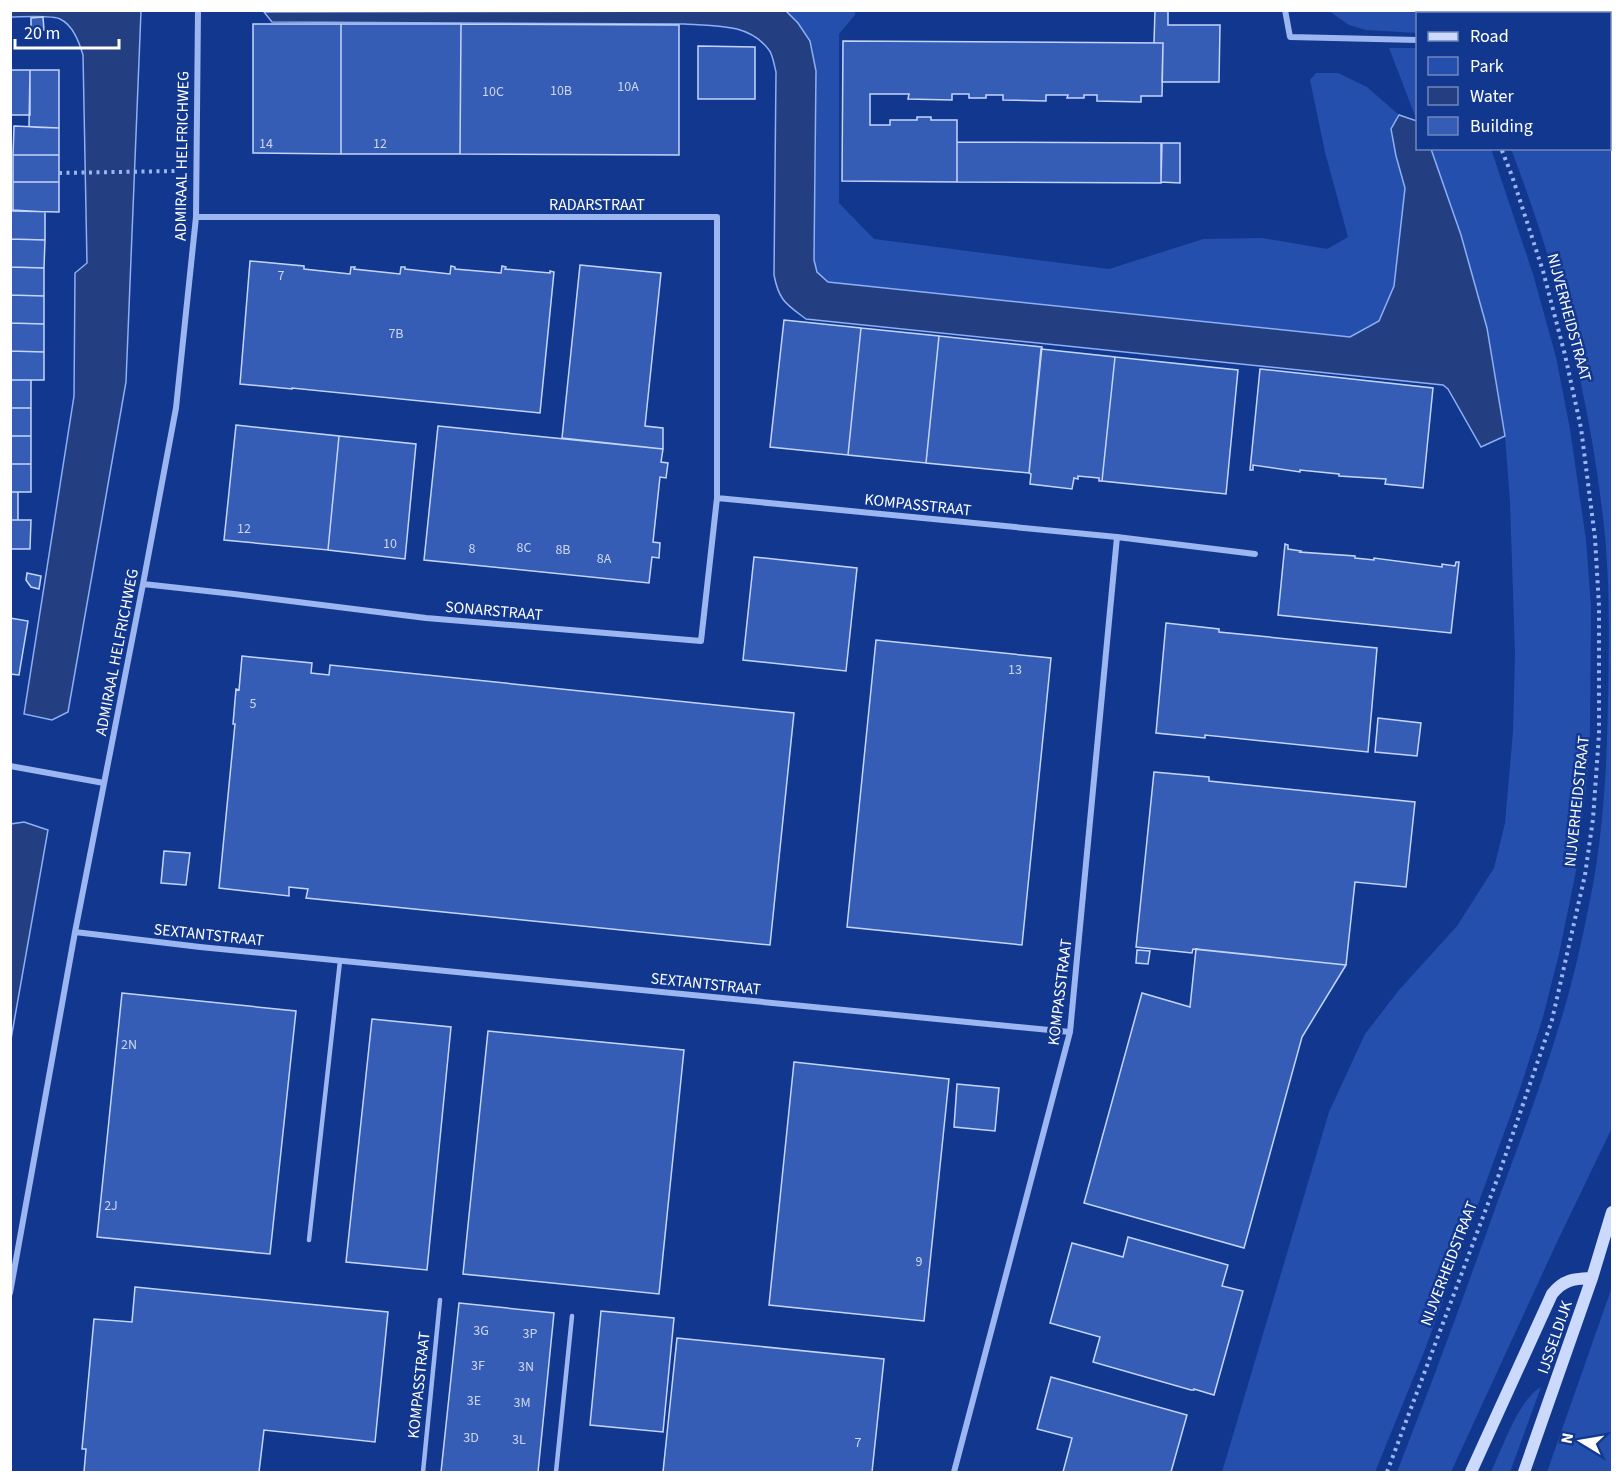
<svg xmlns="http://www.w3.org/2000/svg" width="1623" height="1483" viewBox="0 0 1623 1483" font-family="'Source Sans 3',sans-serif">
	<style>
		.green { fill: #244fad }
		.water { fill: #243f81; stroke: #8daff5; stroke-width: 1.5 }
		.building { fill: #365db5; stroke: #c3d5fc; stroke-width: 1.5 }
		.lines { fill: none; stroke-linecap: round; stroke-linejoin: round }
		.path { stroke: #9cb6f1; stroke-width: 4; stroke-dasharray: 3 4.5; stroke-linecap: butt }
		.lane { stroke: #9cb6f1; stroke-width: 4.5 }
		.street { stroke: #9cb6f1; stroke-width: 6 }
		.secondary { stroke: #cad9fc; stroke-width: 12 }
		.labels { text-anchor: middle; stroke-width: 5; stroke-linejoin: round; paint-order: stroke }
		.number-label { font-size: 14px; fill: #cdd6ec }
		.street-label { font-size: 16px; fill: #fff; stroke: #12378e }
	</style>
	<rect width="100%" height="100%" fill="#12378e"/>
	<path class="green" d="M786,11H855V15L839,34V203L874,239L1109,269L1203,239L1262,238L1327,249L1348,237L1325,152L1310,80L1316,73H1338L1367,87L1399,115L1391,129L1396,156L1405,187L1394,286L1379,321L1350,337L828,282L817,272L814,260L816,71L810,40L798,23Z
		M1434,11L1435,13L1418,14L1417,33L1366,30L1349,25L1329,11Z
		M1389,48H1417V122V121Z
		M1610,135L1612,144V1128L1557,1242L1451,1472H1397C1433,1380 1467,1288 1500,1195C1521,1139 1542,1083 1559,1026C1574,980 1585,927 1594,879C1604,820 1607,760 1608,701C1609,646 1610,590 1605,536C1592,405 1558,271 1511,149L1610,148Z
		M1431,149H1491L1533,274L1556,357L1570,429L1586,540L1591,607L1590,730L1588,771L1576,871L1559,954L1543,1017L1519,1092L1424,1352L1375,1472H1222L1329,1112L1365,1034L1399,990L1457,926L1494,868L1505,823L1513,732L1515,654L1510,502L1505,436L1487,328L1461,235Z
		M1612,1287V1472H1547Z
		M1541,1387L1510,1472H1491C1502,1449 1519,1399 1541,1387Z"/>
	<path class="water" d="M11,10L141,11L126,382L68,712L52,720L24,714L74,396L75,273L87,263L83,55C79,42 73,25 60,19C53,15 21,17 11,17Z
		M264,12L786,11L798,23L810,41L816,71L814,260L817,272L828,282L1350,337L1379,321L1394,286L1405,188L1396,156L1391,129L1399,115L1417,121L1418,148L1431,149L1461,235L1487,328L1505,436L1481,447L1448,389L1443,385L806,319C786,304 779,301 774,275L776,72C774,65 773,55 769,50C749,23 715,26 685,24L272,22Z
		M24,822L48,830L11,1039V824Z"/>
	<path class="building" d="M1155,10H1168V25H1220L1219,82H1162L1163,43H1154Z
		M43,17L44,30H31V18Z
		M253,24H341V154L253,153Z
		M341,24H461L460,154H341Z
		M461,24L679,25V155L460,154Z
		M843,41L1163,43L1162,96H1141V102L1097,101V95H1084V98H1067L1068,95H1046V101L1003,100V95H986V98H969V94H952V100L908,99L909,94H870V125H890V120H917V117H931V120H957V182L842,181Z
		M698,46L755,47V99H698Z
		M10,70H30V115H10Z
		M30,70H59V128L29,127Z
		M14,126L59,128V155H13Z
		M957,142L1161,143V183L957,182Z
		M1162,143H1180V183L1161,182Z
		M13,155H59V182H13Z
		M13,182H59V212L13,211Z
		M13,210L45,212V240L10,239V211Z
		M10,239L45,240L44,268L10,267Z
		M250,261L304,266V269L350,274L351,267H355L354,269L400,274L401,267H405V269L450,274L451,266L455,267V269L501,273L502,266L506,267L505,269L550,273V271L554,272L540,413L292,388V389L240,384Z
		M580,265L661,273L645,426L663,428V449L562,438Z
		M10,267L44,268V296L10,295Z
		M10,295L44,296V324L10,323Z
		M784,320L861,328L848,455L770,447Z
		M10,323L44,324V352L10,351Z
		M861,328L939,336L926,463L848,455Z
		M939,336L1042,347L1029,473L926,463Z
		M1041,349L1115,357L1102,481H1099V478L1078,476V479L1074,478L1072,489L1030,484L1031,474L1029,473Z
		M10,351L44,352V380H10Z
		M1115,357L1238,370L1226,494L1102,481Z
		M1260,369L1433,388L1423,488L1385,484L1386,479L1339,476V474L1300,470V472L1253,465V470H1250Z
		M10,380H31V408H10Z
		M10,408H31V436H10Z
		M236,425L339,436L328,550L224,540Z
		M438,426L663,449L661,462L668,463L666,478L660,477L653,542L660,543L659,558L652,557L649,583L424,560Z
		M10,436H31V464H10Z
		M339,436L416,444L405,559L328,550Z
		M10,464H31V492H10Z
		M10,492H18V520H10Z
		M10,520H31L30,549H10Z
		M1285,544L1288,545V549L1301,551L1300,552L1355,556V558L1374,560V558L1442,567V564L1455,566L1456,562H1459L1451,633L1278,615Z
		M754,557L857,568L846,671L743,660Z
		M27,573L41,576L39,589L31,587L26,580Z
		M10,618L28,621L19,675L10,674Z
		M1166,623L1219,629V632L1377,648L1368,752L1205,735V738L1156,733Z
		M876,640L1051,658L1022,945L847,927Z
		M242,656L312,663L311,673L329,675L330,665L794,713L770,945L306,898L308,889L289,887V896L219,888L235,724H233L236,689L239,690Z
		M1378,718L1421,723L1417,756L1375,752Z
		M1154,772L1209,777V781L1415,802L1406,887L1355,882L1346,965L1193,949L1192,953L1136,947Z
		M164,851L190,853L186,885L161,883Z
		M1196,949L1346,965L1302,1037L1244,1248L1084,1203L1142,993L1190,1007Z
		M1137,950L1150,951L1148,964L1136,963Z
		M122,993L296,1011L270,1254L97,1237Z
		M372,1019L451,1027L427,1270L346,1262Z
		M488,1031L684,1050L659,1294L463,1274Z
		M794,1062L949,1079L924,1321L769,1305Z
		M957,1084L999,1088L995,1131L954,1127Z
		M1128,1237L1228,1265L1222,1286L1243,1291L1214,1395L1194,1389V1390H1191L1093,1362L1100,1337L1050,1323L1072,1243L1123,1257Z
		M135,1287L388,1312L375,1442L264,1430L259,1472H84L86,1449H82L94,1319L132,1322Z
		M459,1303L554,1313L538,1472H441Z
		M601,1311L674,1318L663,1432L590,1425Z
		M677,1338L884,1359L872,1472H663Z
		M1051,1377L1187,1415L1171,1472H1063L1072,1438L1037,1429Z"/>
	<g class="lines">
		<path class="path" d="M1445,10L1446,14
			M59,173L177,171
			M10,175L14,174
			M1387,1472L1498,1177L1552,1020L1585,875L1593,819L1599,734V606L1595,538L1581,428L1565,355L1543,271L1512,176L1501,148"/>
		<path class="lane" d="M309,1240L340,961
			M423,1472L440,1300
			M556,1472L572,1316"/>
		<path class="street" d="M1285,10L1290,37L1418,40
			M717,498L1117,537L1255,554
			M143,584L234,594L426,618L701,641L717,498V217H196
			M10,766L104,783
			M75,932L200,947L1070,1032
			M10,1293L75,932L143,584L176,408L196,217L198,10
			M954,1472L1070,1032L1117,537"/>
		<path class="secondary" d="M1580,10L1581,14
			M1610,80L1612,88
			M1471,1472L1552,1294C1564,1279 1574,1279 1592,1278
			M1524,1472L1592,1278L1612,1212"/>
	</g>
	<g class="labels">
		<g class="number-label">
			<text x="628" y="91">10A</text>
			<text x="561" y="95">10B</text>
			<text x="493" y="96">10C</text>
			<text x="266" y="148">14</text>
			<text x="380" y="148">12</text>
			<text x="281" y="280">7</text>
			<text x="396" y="338">7B</text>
			<text x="244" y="533">12</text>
			<text x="390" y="548">10</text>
			<text x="524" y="552">8C</text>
			<text x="472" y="553">8</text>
			<text x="563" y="554">8B</text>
			<text x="604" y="563">8A</text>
			<text x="1015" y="674">13</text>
			<text x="253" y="708">5</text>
			<text x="129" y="1049">2N</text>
			<text x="111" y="1210">2J</text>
			<text x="919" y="1266">9</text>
			<text x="481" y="1335">3G</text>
			<text x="530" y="1338">3P</text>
			<text x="478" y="1370">3F</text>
			<text x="526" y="1371">3N</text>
			<text x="474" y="1405">3E</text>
			<text x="522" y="1407">3M</text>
			<text x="471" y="1442">3D</text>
			<text x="519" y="1444">3L</text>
			<text x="858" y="1447">7</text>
		</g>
		<g class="street-label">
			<text transform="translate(181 156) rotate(-89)" y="6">ADMIRAAL HELFRICHWEG</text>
			<text x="597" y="210">RADARSTRAAT</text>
			<text transform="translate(1570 317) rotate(75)" y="6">NIJVERHEIDSTRAAT</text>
			<text transform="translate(918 504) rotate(6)" y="6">KOMPASSTRAAT</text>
			<text transform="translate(494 610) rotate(5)" y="6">SONARSTRAAT</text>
			<text transform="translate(116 652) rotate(-79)" y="6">ADMIRAAL HELFRICHWEG</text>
			<text transform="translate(1576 801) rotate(-84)" y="6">NIJVERHEIDSTRAAT</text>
			<text transform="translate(209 934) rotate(6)" y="6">SEXTANTSTRAAT</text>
			<text transform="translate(706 983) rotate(6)" y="6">SEXTANTSTRAAT</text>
			<text transform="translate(1059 992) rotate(-83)" y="6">KOMPASSTRAAT</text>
			<text transform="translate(1448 1263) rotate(-69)" y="6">NIJVERHEIDSTRAAT</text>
			<text transform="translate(1554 1337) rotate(-71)" y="6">IJSSELDIJK</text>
			<text transform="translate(418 1385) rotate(-84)" y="6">KOMPASSTRAAT</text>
		</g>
	</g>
	<rect width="1623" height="1483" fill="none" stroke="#ffffff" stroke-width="24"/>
	<rect x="1416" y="12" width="195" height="138" fill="#12378e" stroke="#7187bb" stroke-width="1.5"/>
	<rect x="1428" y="32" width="30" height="9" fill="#cad9fc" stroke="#7187bb" stroke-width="1.5"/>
	<text x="1470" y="42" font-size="18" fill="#ffffff">Road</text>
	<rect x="1428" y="57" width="30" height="18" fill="#244fad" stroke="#7187bb" stroke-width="1.5"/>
	<text x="1470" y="72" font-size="18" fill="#ffffff">Park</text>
	<rect x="1428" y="87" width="30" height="18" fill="#243f81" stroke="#7187bb" stroke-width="1.5"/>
	<text x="1470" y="102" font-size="18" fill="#ffffff">Water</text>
	<rect x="1428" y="117" width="30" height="18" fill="#365db5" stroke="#7187bb" stroke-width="1.5"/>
	<text x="1470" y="132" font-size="18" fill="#ffffff">Building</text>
	<g transform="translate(1581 1441) rotate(281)" stroke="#12378e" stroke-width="4.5" paint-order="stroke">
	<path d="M0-4.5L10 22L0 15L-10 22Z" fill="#ffffff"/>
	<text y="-9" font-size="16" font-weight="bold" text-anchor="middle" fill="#ffffff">N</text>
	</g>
	<path d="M15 39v9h104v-9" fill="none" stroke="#ffffff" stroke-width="3"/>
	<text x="24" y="39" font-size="18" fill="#ffffff" stroke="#12378e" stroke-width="4.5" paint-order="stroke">20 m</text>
</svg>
